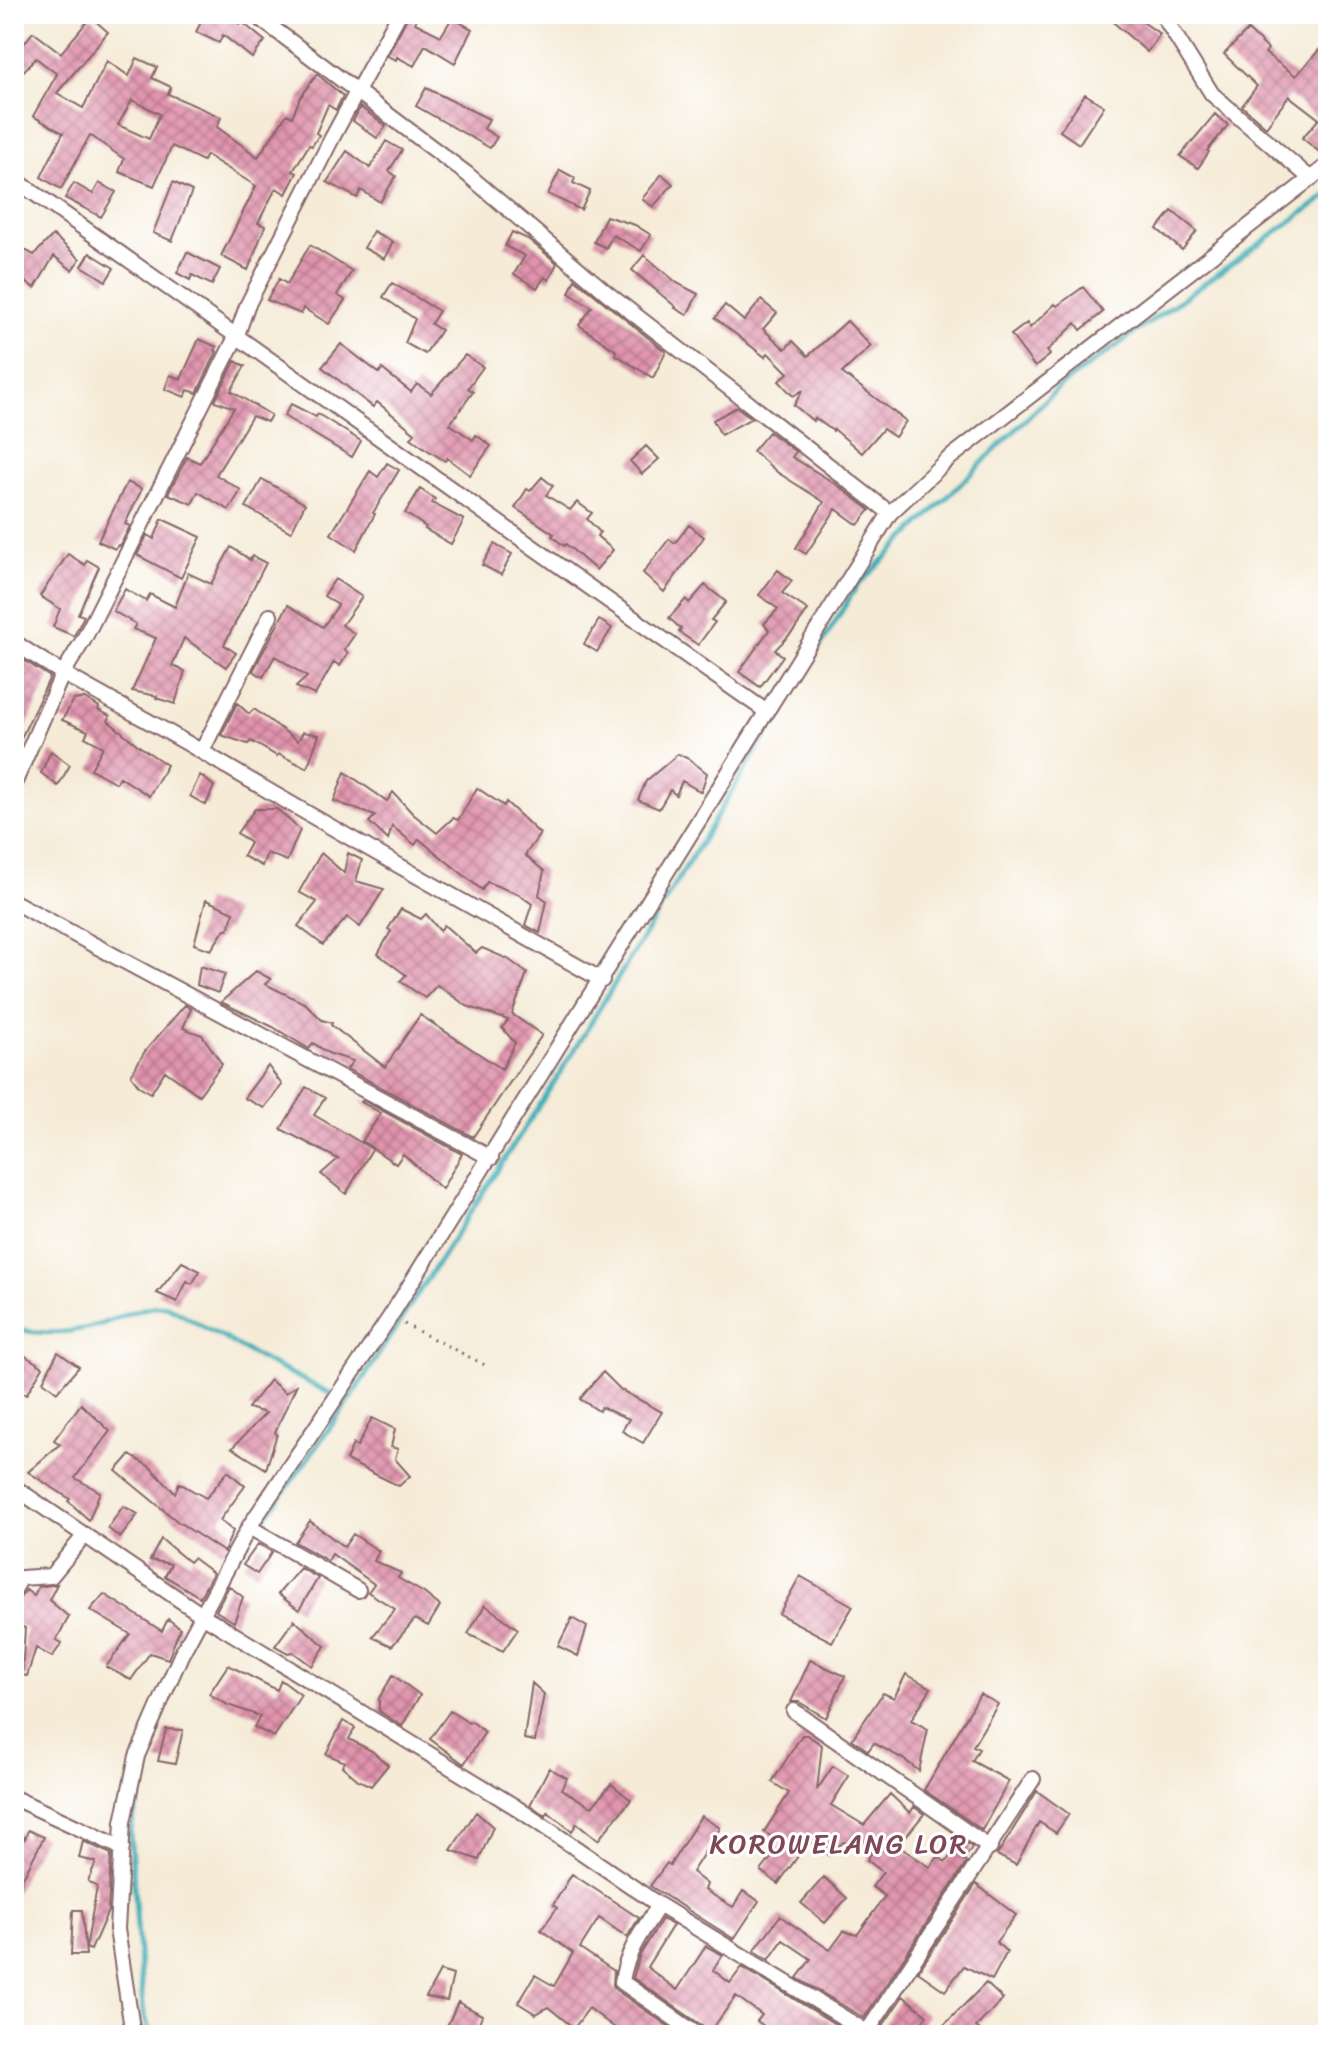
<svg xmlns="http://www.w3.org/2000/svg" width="1342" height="2049" viewBox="0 0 1342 2049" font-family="Sriracha,sans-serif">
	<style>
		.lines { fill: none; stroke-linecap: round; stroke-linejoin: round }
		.stream { stroke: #3dadb8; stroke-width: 5 }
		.building { fill: url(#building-cross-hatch); fill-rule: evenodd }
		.minor-casing { stroke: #866667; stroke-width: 18 }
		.path { stroke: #866667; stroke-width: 3; stroke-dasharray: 2 6; stroke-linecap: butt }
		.minor { stroke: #fff; stroke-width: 14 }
		.labels { text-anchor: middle; stroke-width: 6; stroke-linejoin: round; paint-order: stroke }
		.quarter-label { font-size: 28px; letter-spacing: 2px; fill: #7e4858; stroke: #fff }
	</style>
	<defs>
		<pattern id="building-cross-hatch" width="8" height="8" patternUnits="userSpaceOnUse" patternTransform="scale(2)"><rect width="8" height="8" fill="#e094ad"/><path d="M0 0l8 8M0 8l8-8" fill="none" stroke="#b8788d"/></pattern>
	</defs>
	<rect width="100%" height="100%" fill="#fff"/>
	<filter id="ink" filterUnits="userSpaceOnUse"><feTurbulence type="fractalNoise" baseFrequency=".0125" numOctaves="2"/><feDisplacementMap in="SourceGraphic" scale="16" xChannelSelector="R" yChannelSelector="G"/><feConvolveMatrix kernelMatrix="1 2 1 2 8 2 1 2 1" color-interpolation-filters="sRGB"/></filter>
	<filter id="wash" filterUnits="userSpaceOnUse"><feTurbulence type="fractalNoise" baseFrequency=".006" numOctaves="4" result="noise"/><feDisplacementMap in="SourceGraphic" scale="32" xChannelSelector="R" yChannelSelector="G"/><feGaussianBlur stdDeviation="1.8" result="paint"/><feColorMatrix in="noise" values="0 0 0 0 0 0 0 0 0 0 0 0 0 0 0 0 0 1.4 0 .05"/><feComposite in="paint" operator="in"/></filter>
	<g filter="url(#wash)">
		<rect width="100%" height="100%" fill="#f5ebd7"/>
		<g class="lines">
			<path class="stream" d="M14,1328C41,1336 74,1333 101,1324C122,1317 143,1305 167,1306L261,1359L334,1395
				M258,1528L348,1402L562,1070L857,586L1060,386L1328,195
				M150,2035L143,2008L130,1832L162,1714"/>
		</g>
		<g id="blocks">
			<path class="building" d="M205,14H219L240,24L242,22L265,41L252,58L223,35L219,43L196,32Z
				M409,14L417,18L415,23L441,36L452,18L472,29L455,63L425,45L414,66L397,57L396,60L387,56Z
				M1104,14H1148L1143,22L1160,34L1147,52Z
				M91,17L108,32L57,93L83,108L107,61L129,76L137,58L157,67L152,78L171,87L168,94L221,117L217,127L258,157L287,114L292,117L300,98L317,74L343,96L336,110L328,105L316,133L319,135L312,146L309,145L293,171L297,173L286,194L276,188L258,223L265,226L248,270L221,256L256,186L206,155L203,161L172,146L154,186L119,172L124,159L90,135L61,189L41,177L63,133L33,116L57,74L36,58L14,81V57L33,32L61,53ZM132,100L160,114L149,139L118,125Z
				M1248,30L1268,49L1265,53L1296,76L1328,40V140L1318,151L1302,138L1319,119L1289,96L1266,127L1242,106L1257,86L1224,54Z
				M426,88L489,119L484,129L497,137L490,148L416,106Z
				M1085,94L1104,106L1079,144L1060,131Z
				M360,107L386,126L377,138L353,121Z
				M1215,114L1228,125L1207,151L1209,152L1198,168L1180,156Z
				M386,141L402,150L389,171L396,176L380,202L361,190L357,198L327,182L347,151L370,168Z
				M560,170L575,178L573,183L590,191L581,210L548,194Z
				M662,174L673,184L653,207L642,199Z
				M173,182L192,191L172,241L153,233Z
				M74,183L93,194L99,183L116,192L101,217L65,198Z
				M1172,211L1197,231L1182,250L1157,229Z
				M606,216L635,225L651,235L641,251L613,235L606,248L594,242Z
				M373,231L393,242L384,259L364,248Z
				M512,232L528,239L557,263L549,280L545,277L537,288L514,274L525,256L505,246Z
				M53,235L80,259L72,270L54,256L35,288L14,275V244L34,255Z
				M310,245L352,271L337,295L345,300L329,324L303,308L301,314L267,300L279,279L287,284Z
				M187,252L220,269L212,285L192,275L190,280L177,273Z
				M90,253L114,268L106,281L82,266Z
				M644,255L677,283L698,294L687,315L675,308L676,307L632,270Z
				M575,279L666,352L653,378L615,354L616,351L579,325L592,307L569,293Z
				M392,283L439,311L431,324L441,330L425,354L405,343L415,319L383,297Z
				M1083,287L1103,312L1081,330L1076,323L1047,351L1050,355L1035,367L1011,335L1027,323L1030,328L1055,304L1057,306Z
				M761,300L777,313L763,329L785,349L793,341L808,356L847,321L871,346L842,373L906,421L895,437L883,429L862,453L834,429L833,431L815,418L813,421L794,405L803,390L793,396L779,381L788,373L768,353L765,357L715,318L725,305L744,321Z
				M199,339L217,347L215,350L217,352L197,393L188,390L185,397L165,389L170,375L181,379Z
				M341,344L379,373L382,369L411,392L417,384L431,394L465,355L483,367L468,388L473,392L450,424L473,440L476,435L491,446L470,475L447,458L445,461L426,449L411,438L415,433L377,402L373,407L322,367Z
				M235,361L245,366L231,391L271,415L267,422L252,416L216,475L241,490L229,510L198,492L192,504L168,494L187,457L200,463L234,408L215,401Z
				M291,404L316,417L318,414L361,441L352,457L284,416Z
				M737,407L752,418L721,435L713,420Z
				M769,432L796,452L792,457L836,484L870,510L858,525L836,509L806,554L796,548L824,502L777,472L753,451Z
				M646,446L659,459L642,474L630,461Z
				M387,463L399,470L373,513L375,514L356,550L331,534L370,471L378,477Z
				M542,477L553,486L546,495L570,510L577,502L592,513L587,519L600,532L597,536L613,550L596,570L566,544L564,546L552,536L554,534L515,508L527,489L530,491Z
				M262,479L305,504L291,532L246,507Z
				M127,482L142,489L125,524L130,526L120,546L118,545L115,549L98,541Z
				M420,489L435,499L432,503L464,520L451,544L425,529L426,527L405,513Z
				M162,519L201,537L181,578L137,555L147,535L154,539Z
				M689,525L704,537L664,592L643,573L669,539L675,543Z
				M494,544L512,554L501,575L482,565Z
				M231,547L250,560L252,556L266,563L224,645L236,653L226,667L184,638L172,666L185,671L175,704L156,698L157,696L132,691L156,638L133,629L136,624L113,611L125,589L146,601L150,594L175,607L188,573L211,584Z
				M68,554L85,565L87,560L99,567L78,614L84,616L74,636L53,627L60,609L40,596Z
				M778,570L792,581L782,593L808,610L794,630L775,650L783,656L760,687L739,672L769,630L764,624L778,609L759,595Z
				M335,579L362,597L342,625L355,634L344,650L348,653L340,666L334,662L315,695L296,687L307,677L275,656L263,677L253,671L288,605L323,627L338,605L324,596Z
				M705,585L726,602L711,620L715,622L698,645L679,632L681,629L669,618L686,599L689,603Z
				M599,620L612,628L597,652L584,644Z
				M14,654L50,677L14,753Z
				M85,698L99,707L98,710L110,716L108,721L139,746L167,765L149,796L120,777L116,783L91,769L103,747L85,737L88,731L62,720L74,700Z
				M237,703L249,714L254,709L298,741L303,732L319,735L307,768L278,754L277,756L251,741L248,744L221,735Z
				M51,751L70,765L58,786L41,773Z
				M678,754L689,759L707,773L701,792L682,781L676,795L670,790L659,809L638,800L646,781Z
				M345,772L387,801L393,792L413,814L437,833L453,818L458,820L477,788L504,806L506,802L540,834L525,855L544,871L539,895L547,901L540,933L525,925L532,904L518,894L487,882L482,890L419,839L415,845L392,826L388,840L369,822L375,816L334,801Z
				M200,775L214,786L206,805L190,796Z
				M255,809H277L300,830L287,861L267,853L262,866L243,856L250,843L237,833Z
				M321,853L344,873L348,853L362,860L356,881L384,889L360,927L347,917L323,945L298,926L317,902L299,892Z
				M206,900L234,912L228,930L225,929L211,950L194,944Z
				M401,909L421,919L426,914L440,931L444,925L476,953L482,948L508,959L527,973L512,1014L542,1035L473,1137L347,1069L353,1061L328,1053L313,1043L309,1049L273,1027L221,1002L256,971L271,979L265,984L306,1004L322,1020L332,1023L331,1025L385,1067L420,1015L502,1069L515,1043L502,1028L508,1020L467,1006L437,985L425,998L400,981L406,975L378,954L391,931L388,929Z
				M200,966L225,974L218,993L197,985Z
				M185,1005L191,1009L183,1028L202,1035L222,1064L199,1095L165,1071L151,1093L139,1086L131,1075L145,1051Z
				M268,1066L282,1085L264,1108L244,1098Z
				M306,1087L325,1098L314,1115L372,1149L346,1194L321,1174L338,1159L281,1129Z
				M363,1100L462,1154L442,1189L403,1154L396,1164L362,1141L381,1113L361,1102Z
				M182,1262L200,1271L192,1284L187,1281L177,1302L157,1293Z
				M58,1352L79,1367L57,1392L43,1381Z
				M22,1354L43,1367L26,1395L14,1388Z
				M603,1372L621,1390L662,1412L643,1443L622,1431L629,1419L601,1407L599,1411L580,1399Z
				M270,1380L286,1393L297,1384L275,1432L277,1434L266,1469L232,1448L266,1413L248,1408Z
				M81,1404L110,1431L75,1478L100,1492L89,1520L68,1501L70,1499L28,1472L60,1444L54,1440Z
				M372,1418L395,1429L391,1447L398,1449L395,1459L410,1476L399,1486L346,1460L353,1444L357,1447Z
				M130,1455L150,1467L175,1493L179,1483L206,1498L228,1471L245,1486L220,1520L233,1531L224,1552L177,1521L116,1471Z
				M123,1506L138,1514L120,1538L108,1528Z
				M310,1521L344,1547L353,1534L379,1551L374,1561L401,1573L398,1578L424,1593L440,1606L428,1626L415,1619L392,1646L372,1637L395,1609L368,1592L374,1584L332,1554L328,1561L295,1542Z
				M161,1539L189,1562L193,1558L213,1573L200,1597L165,1576L171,1564L150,1560Z
				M258,1544L272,1552L257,1574L243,1565Z
				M300,1568L318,1578L299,1610L278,1594Z
				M800,1576L853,1606L832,1642L779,1614Z
				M57,1584L49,1600L69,1617L56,1640L62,1643L52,1657L36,1648L27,1676L22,1675L25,1628L14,1624L15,1600L20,1598L26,1590L34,1596L38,1587Z
				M229,1586L243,1597L234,1622L216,1611Z
				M104,1594L162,1631L168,1619L180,1628L168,1659L150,1653L131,1680L106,1667L130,1634L90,1610Z
				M485,1605L518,1629L503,1651L468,1634Z
				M572,1618L587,1627L578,1656L558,1646Z
				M294,1620L325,1646L312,1666L293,1652L288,1653L275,1646Z
				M810,1660L845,1676L826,1718L799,1702H791Z
				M228,1665L277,1690L281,1680L301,1695L274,1737L254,1727L260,1716L228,1705L209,1694Z
				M906,1674L931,1688L911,1720L928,1729L919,1771L905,1760L874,1743L868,1751L852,1739L883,1693L894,1698Z
				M393,1675L420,1695L402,1726L379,1711V1698Z
				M532,1683L544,1694L535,1741L524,1739Z
				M980,1694L998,1704L973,1746L979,1749L972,1761L1009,1781L982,1830L924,1790Z
				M450,1711L469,1723L471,1721L485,1732L464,1764L430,1739Z
				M343,1721L355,1728L349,1739L372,1751L388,1765L371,1786L358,1780L342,1766L345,1762L326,1754Z
				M166,1729L183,1730L175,1764L158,1761Z
				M802,1735H807L822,1745L817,1790L833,1766L849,1776L831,1805L864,1825L890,1794L910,1813L914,1807L924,1814L898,1846L930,1867L938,1857L946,1862L961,1840L972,1847L964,1860L967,1862L864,2018L797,1978L811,1959L783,1940L769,1960L754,1951L780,1916L830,1950L844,1931L857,1935L885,1896L872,1887L883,1872L867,1860L872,1852L843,1842L830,1856L809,1841L778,1884L761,1871L783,1843L764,1832L789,1793L772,1782Z
				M549,1768L567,1778L561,1789L592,1807L611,1784L631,1800L598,1840L577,1823L572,1831L548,1812L546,1816L530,1805Z
				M1037,1791L1069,1814L1056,1833L1039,1822L1016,1865L997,1855Z
				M476,1812L493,1827L479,1860L451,1850Z
				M701,1816L720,1828L692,1872L707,1884L705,1890L733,1907L743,1891L759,1901L734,1939L650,1886L667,1863L670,1865Z
				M14,1826L25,1839L28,1830L44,1837L14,1895Z
				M83,1841L111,1854L108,1911L91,1950L86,1948L97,1887L88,1881L96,1862L79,1858Z
				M572,1874L639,1918L627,1937L599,1918L580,1948L614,1971L613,1985L616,1990L681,2035H624L589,2008L574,2028L548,2007L536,2014L518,2003L535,1975L554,1986L573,1953L541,1930L557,1908L553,1905Z
				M824,1877L847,1898L825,1923L801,1903Z
				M976,1884L1016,1915L996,1942L1007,1952L992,1980L964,1966L945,1991L918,1972Z
				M73,1910H82L86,1955H71Z
				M662,1919L673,1925L647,1967L677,1990L706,1946L723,1955L713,1970L730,1983L742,1967L853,2035H776L757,2021L762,2015L736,1996L708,2035L704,2027L633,1978L640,1955Z
				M440,1971L453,1975L447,2001L426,1997Z
				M986,1983L1003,1999L976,2027L987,2035H934Z
				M903,1996L927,2015L913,2035H882L880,2030Z
				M458,2002L482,2015L474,2035H443Z"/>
		</g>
	</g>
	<g filter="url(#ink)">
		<use href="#blocks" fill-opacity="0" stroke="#866667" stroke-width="2"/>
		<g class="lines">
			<defs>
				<path id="minor" d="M254,14L467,174L607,293L890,513
					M1162,14L1212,94L1311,179
					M14,179C266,355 514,536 767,712
					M14,642C75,684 141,715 204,753C335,831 469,905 602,980
					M202,751L270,616
					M14,784L62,675L84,639L237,335L247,306L332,138L399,14
					M14,902L491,1158
					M14,1487L202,1615L514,1806L659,1905L872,2035
					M249,1527L358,1590
					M14,1590L21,1578L51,1576L85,1535
					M794,1711L990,1848
					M14,1798L122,1848
					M659,1905C643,1930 626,1952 622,1982L698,2035
					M867,2032L1033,1779
					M133,2035L117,1929L123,1822L137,1756L181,1655L249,1527L390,1317L890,513L946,461L1328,165"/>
			</defs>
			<use href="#minor" class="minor-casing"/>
			<path class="path" d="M404,1324L485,1365"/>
			<use href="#minor" class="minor"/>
		</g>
	</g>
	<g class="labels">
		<g class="quarter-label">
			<text x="839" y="1853">KOROWELANG LOR</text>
		</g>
	</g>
	<rect width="1342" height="2049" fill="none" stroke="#fff" stroke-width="48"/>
</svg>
